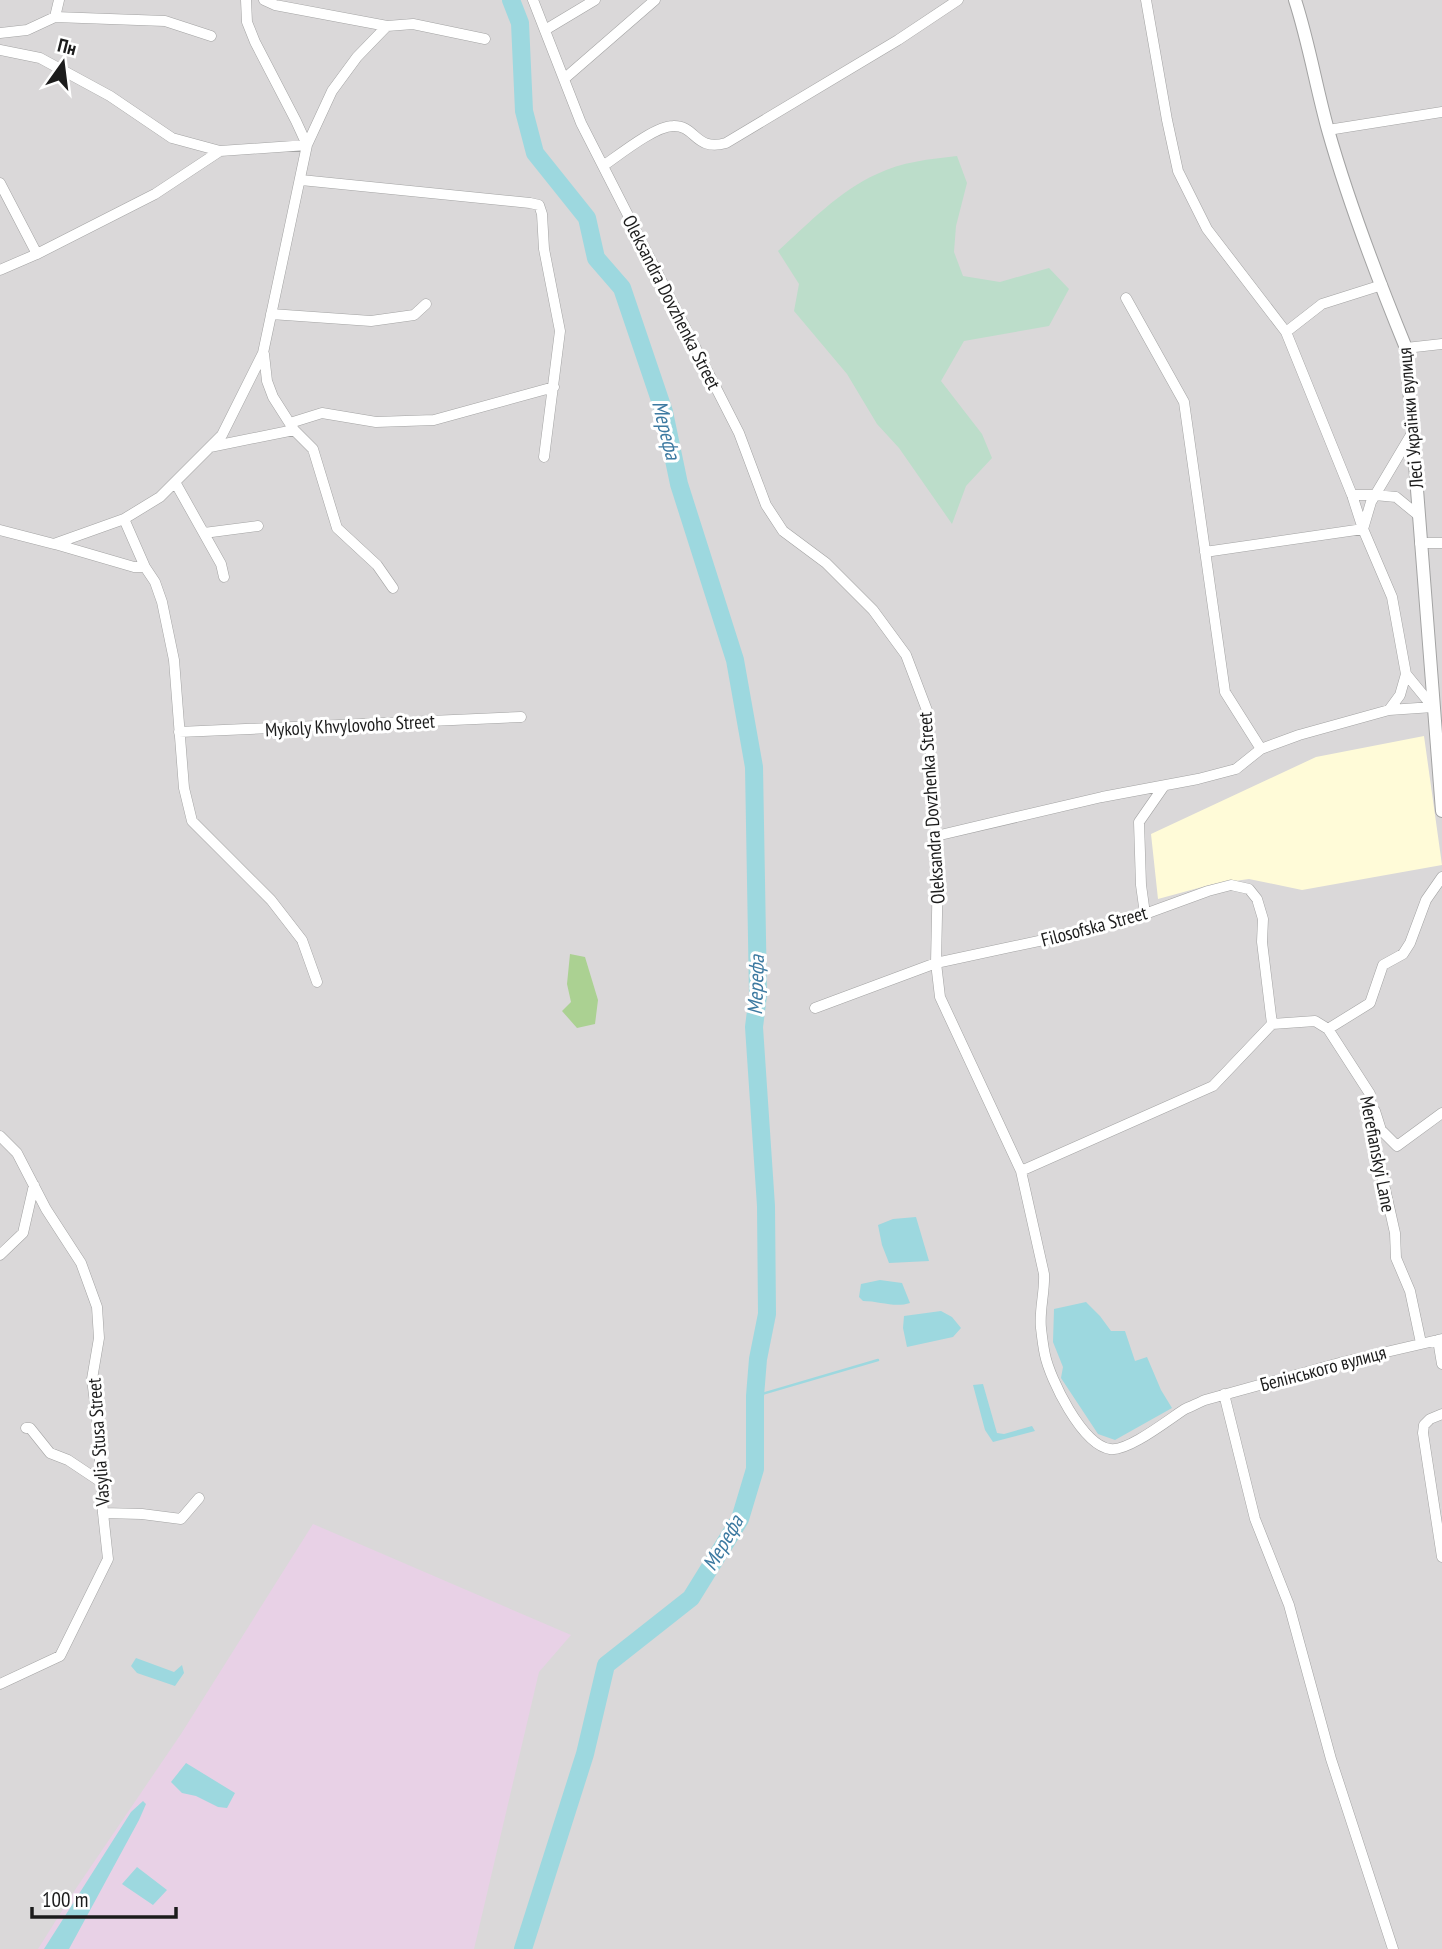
<svg xmlns="http://www.w3.org/2000/svg" width="1442" height="1949" viewBox="0 0 1442 1949" font-family="'PT Sans Narrow',sans-serif">
	<style>
		.residential { fill: #dad8d9 }
		.industrial { fill: #e8d1e6 }
		.education { fill: #fffbd8 }
		.forest { fill: #abd192 }
		.wetland { fill: #bcddca }
		.water { fill: #9dd8df }
		.lines { fill: none; stroke-linecap: round; stroke-linejoin: round }
		.stream { stroke: #9dd8df; stroke-width: 2.5 }
		.river { stroke: #9dd8df; stroke-width: 18 }
		.minor-casing { stroke: #a3a3a3; stroke-width: 11 }
		.tertiary-casing { stroke: #a3a3a3; stroke-width: 14 }
		.minor { stroke: #fff; stroke-width: 10 }
		.tertiary { stroke: #fff; stroke-width: 12 }
		.labels { text-anchor: middle; stroke-width: 6; stroke-linejoin: round; paint-order: stroke }
		.street-label { font-size: 19px; fill: #1c1c1c; stroke: #fff }
		.water-label { font-size: 21px; font-style: italic; fill: #3d7aa1; stroke: #fff }
	</style>
	<rect width="100%" height="100%" fill="#eee8e0"/>
	<path class="residential" d="M0,0H1442V1949H0Z"/>
	<path class="industrial" d="M313,1524L571,1635L539,1672L474,1949H38L77,1887L181,1734Z"/>
	<path class="education" d="M1424,736L1442,865L1302,890L1249,879L1213,884L1158,899L1151,834L1316,757Z"/>
	<path class="forest" d="M570,954L585,957L598,1000L595,1024L577,1028L562,1011L571,1002L567,984Z"/>
	<path class="wetland" d="M957,156L967,183L956,226L954,252L963,276L1000,282L1049,268L1069,289L1049,326L964,341L941,381L982,434L992,458L966,486L952,524L899,448L877,424L847,374L794,311L799,284L778,251C809,223 839,191 877,174C901,162 930,159 957,156Z"/>
	<path class="water" d="M916,1217L929,1261L889,1263L882,1245L878,1225L893,1219Z
		M880,1280L902,1283L910,1303C895,1308 879,1301 863,1301L859,1297L861,1284Z
		M1086,1302L1100,1316L1111,1331H1125L1135,1361L1147,1357L1161,1390L1172,1408L1115,1440L1098,1434L1061,1378L1063,1367L1053,1342L1054,1309Z
		M941,1311L952,1317L961,1328L953,1337L907,1347L903,1328L904,1316Z
		M983,1384L997,1433L1004,1434L1032,1426L1035,1431L993,1442L985,1430L973,1385Z
		M136,1658L174,1672L182,1665L184,1673L175,1686L137,1673L131,1666Z
		M186,1763L235,1793L227,1808L218,1807L196,1796L182,1793L171,1782Z
		M143,1801L146,1804L139,1820L69,1949H44L131,1812Z
		M137,1867L167,1890L153,1905L122,1884Z"/>
	<g class="lines">
		<path class="stream" d="M755,1396L878,1360"/>
		<path class="river" d="M511,0L520,23L524,111L535,153L587,218L596,258L622,288L664,412L679,484L735,660L754,767L758,995L754,1027L766,1206L767,1314L758,1359L755,1396V1469L740,1519L691,1598L606,1665L585,1754L523,1949"/>
		<defs>
			<path id="minor" d="M264,0L275,5L387,26
				M533,0L581,123L739,433L766,505L783,531L826,563L873,610L906,655L928,713L938,867L936,963L940,997L1021,1171L1044,1274C1045,1292 1039,1311 1041,1328C1042,1337 1043,1346 1045,1355C1050,1379 1082,1445 1110,1449C1128,1452 1169,1419 1185,1409C1192,1406 1198,1403 1205,1400L1343,1362L1442,1339
				M1146,0L1167,120L1178,171L1207,229L1286,332L1352,495L1363,529L1392,597L1406,674L1433,707
				M55,17L59,0
				M545,30L595,0
				M0,33L27,30L55,17L165,21L211,36
				M0,50L40,58L110,96L172,138L220,151L307,145L296,121L255,42L247,22L246,0
				M564,79L655,0
				M1328,130L1442,112
				M603,166C619,155 655,126 673,126C696,125 695,152 726,143L898,40L958,0
				M301,180L530,203L539,205L542,214L544,249L560,331L544,457
				M0,183L37,254
				M0,270L37,254L155,194L220,151
				M1126,298L1184,402L1225,692L1261,749
				M271,314L371,321L414,315L426,304
				M1286,332L1322,304L1382,285
				M1406,348L1442,344
				M264,354L267,381L273,397L294,430L313,449L337,528L377,565L393,588
				M290,423L322,413L376,422L434,420L554,387
				M210,447L294,430
				M175,482L221,564L224,577
				M1352,495H1375L1396,497L1418,515
				M124,519L145,567L155,582L162,602L174,660L184,788L192,821L271,900L302,940L317,982
				M0,530L54,544L124,519L160,497L222,435L263,353L307,145L332,91L357,57L387,26L413,24L485,39
				M204,533L258,526
				M1420,543H1442
				M55,544L134,567H145
				M1205,552L1363,529L1371,502L1412,433
				M1389,710L1400,695L1406,674
				M179,732L521,717
				M936,836L1102,797L1198,779L1236,769L1261,749L1299,735L1389,710L1433,707
				M1145,914L1141,885L1139,822L1164,786
				M815,1008L936,963L1053,938L1145,914L1208,891L1231,885L1249,889L1257,899L1263,919L1262,942L1272,1024L1213,1086L1021,1171
				M1272,1024L1315,1021L1328,1029L1370,1094L1372,1131L1395,1233L1396,1258L1410,1291L1421,1343
				M1328,1029L1370,1003L1383,965L1403,954L1410,943L1426,900L1442,877
				M1375,1111L1381,1130L1397,1146L1442,1113
				M0,1136L17,1153L46,1209L81,1263L97,1307L99,1338L92,1379L98,1427L103,1513L108,1559L60,1656L0,1684
				M0,1255L23,1233L34,1185
				M1438,1340L1442,1364
				M1224,1394L1255,1519L1289,1605L1331,1759L1393,1949
				M1442,1414L1430,1419L1424,1425L1423,1433L1442,1557
				M26,1428H30L50,1453L68,1460L101,1482
				M103,1513L142,1514L181,1519L199,1498"/>
			<path id="tertiary" d="M1295,0C1309,43 1316,87 1328,130C1349,204 1377,277 1406,348L1442,811"/>
		</defs>
		<use href="#minor" class="minor-casing"/>
		<use href="#tertiary" class="tertiary-casing"/>
		<use href="#minor" class="minor"/>
		<use href="#tertiary" class="tertiary"/>
	</g>
	<g class="labels">
		<g class="street-label">
			<text transform="translate(672 302) rotate(63)" y="7">Oleksandra Dovzhenka Street</text>
			<text transform="translate(1410 418) rotate(-95)" y="7">Лесі Українки вулиця</text>
			<text transform="translate(350 725) rotate(-3)" y="7">Mykoly Khvylovoho Street</text>
			<text transform="translate(931 808) rotate(-94)" y="7">Oleksandra Dovzhenka Street</text>
			<text transform="translate(1094 926) rotate(-15)" y="7">Filosofska Street</text>
			<text transform="translate(1378 1154) rotate(79)" y="7">Merefianskyi Lane</text>
			<text transform="translate(1323 1368) rotate(-15)" y="7">Белінського вулиця</text>
			<text transform="translate(98 1442) rotate(-94)" y="7">Vasylia Stusa Street</text>
		</g>
		<g class="water-label">
			<text transform="translate(666 430) rotate(76)" y="7">Мерефа</text>
			<text transform="translate(756 985) rotate(-88)" y="7">Мерефа</text>
			<text transform="translate(723 1543) rotate(-60)" y="7">Мерефа</text>
		</g>
	</g>
	<g transform="translate(63 63) rotate(14)" stroke="#ffffff" stroke-width="5" paint-order="stroke">
	<path d="M0-5L12 26L0 18L-12 26Z" fill="#1c1c1c"/>
	<text y="-10" font-size="19" font-weight="bold" text-anchor="middle" fill="#1c1c1c">Пн</text>
	</g>
	<path d="M32 1907v10h144v-10" fill="none" stroke="#1c1c1c" stroke-width="3.5"/>
	<text x="42" y="1907" font-size="21" fill="#1c1c1c" stroke="#ffffff" stroke-width="5" paint-order="stroke">100 m</text>
</svg>
